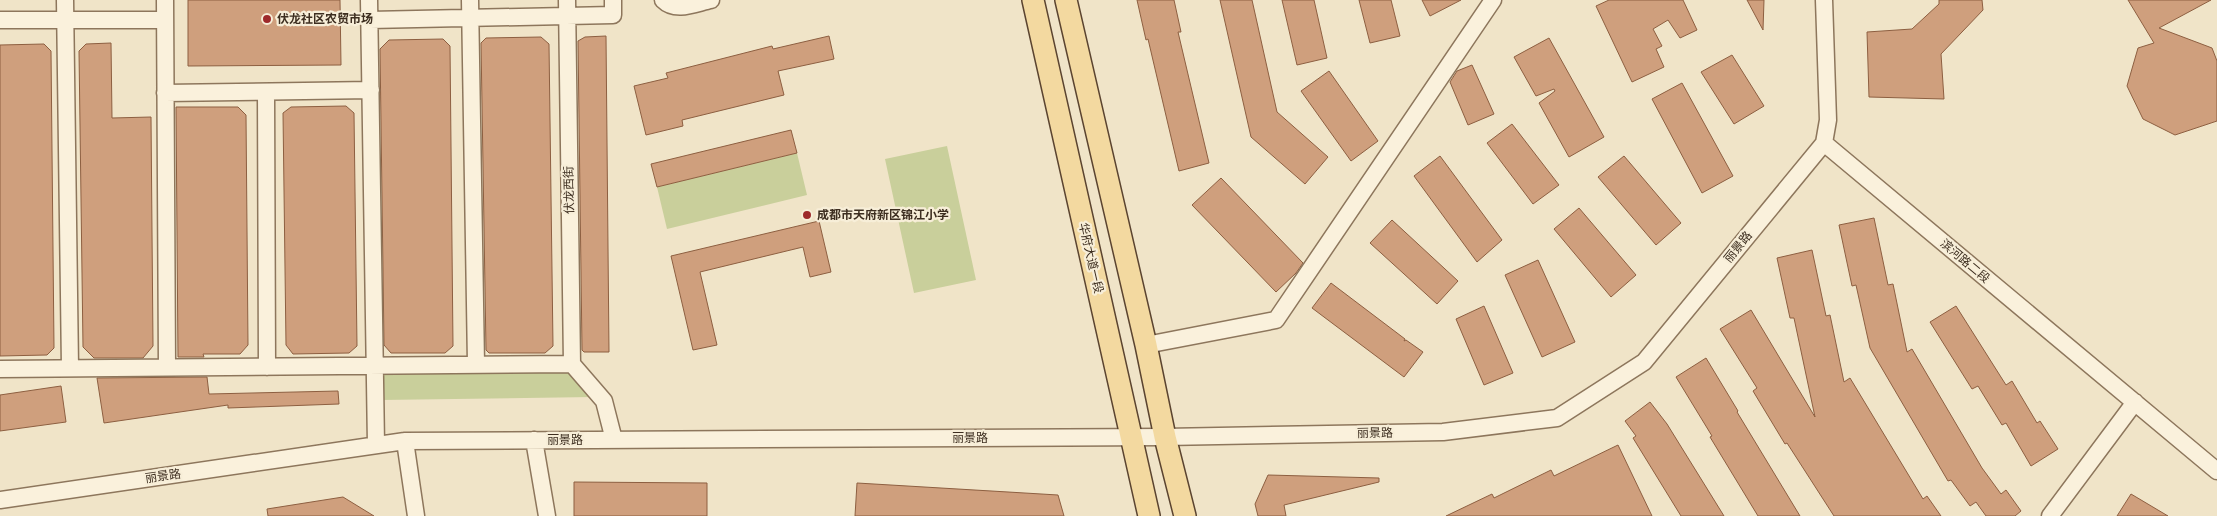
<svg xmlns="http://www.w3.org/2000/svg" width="2217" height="516" viewBox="0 0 2217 516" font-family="Merriweather,'Noto Sans SC',serif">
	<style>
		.green { fill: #c9cf9b }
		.building { fill: #cf9f7d; stroke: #8d5f41 }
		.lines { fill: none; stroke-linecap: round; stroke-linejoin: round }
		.minor-casing { stroke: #8d765c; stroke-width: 19 }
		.major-casing { stroke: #5b4430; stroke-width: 24 }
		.minor { stroke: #faf1dc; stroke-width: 16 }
		.major { stroke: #f3d9a0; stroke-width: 21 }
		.poi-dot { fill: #9e2a2b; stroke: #f7eed8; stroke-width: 2 }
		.labels { text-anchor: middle; stroke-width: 4.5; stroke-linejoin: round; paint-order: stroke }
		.poi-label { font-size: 12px; font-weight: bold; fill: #3d2e20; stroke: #f7eed8; text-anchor: start }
		.street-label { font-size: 12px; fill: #3d2e20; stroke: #f7eed8 }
	</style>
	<rect width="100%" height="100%" fill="#f0e4c8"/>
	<path class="green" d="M947,146L976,280L914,293L885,159Z
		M797,153L807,195L667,229L657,187Z
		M571,371L593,397L381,400V373Z"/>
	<path class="building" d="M188,0H340L341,65L188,66Z
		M1137,0H1174L1181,32H1178L1209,163L1179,171L1148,39L1146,40Z
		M1220,0H1252L1277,112L1328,157L1305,184L1251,137Z
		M1282,0H1314L1327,58L1297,65Z
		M1359,0H1391L1400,36L1370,43Z
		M1422,0H1461L1430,16Z
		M1609,0H1683L1697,30L1680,38L1668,20L1653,29L1662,46L1656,49L1664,67L1632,82L1596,6Z
		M1747,0H1764L1763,30Z
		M1939,0H1982L1983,10L1941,54L1944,99L1869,97L1867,32L1912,29L1939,4Z
		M2128,0H2211L2159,28L2212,48L2217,61V121L2175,135L2143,119L2127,86L2138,48L2154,43Z
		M606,36L609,352H584L582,350L578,41L585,37Z
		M829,36L834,59L778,71L784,95L682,120L683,126L646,135L634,86L668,78L666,73L772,46L773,49Z
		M541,37L549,44L553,346L545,353H489L486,350L481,43L486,38Z
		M1549,38L1604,137L1569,157L1539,103L1555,91L1554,89L1536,96L1514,57Z
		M443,39L450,46L453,346L445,353H391L384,345L380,49L389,40Z
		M111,43L112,118L151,117L153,346L143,358H94L83,347L79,51L86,44Z
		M44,44L51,51L54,348L47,355L0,356V45Z
		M1732,55L1764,106L1734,124L1701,72Z
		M1472,65L1494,114L1468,125L1450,82L1457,71Z
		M1329,71L1378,141L1351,161L1301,91Z
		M1682,83L1733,176L1702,193L1652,99Z
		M346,106L354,113L357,346L349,353L293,354L286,345L283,113L291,107Z
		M176,107H238L246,115L248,345L240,354H203L204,357H178Z
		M1512,124L1559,185L1533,204L1487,143Z
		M791,130L797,153L657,187L651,164Z
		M1440,156L1502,240L1477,262L1414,176Z
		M1624,156L1681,223L1656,245L1598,177Z
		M1221,178L1303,263L1296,273L1276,292L1192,205Z
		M1579,208L1636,275L1611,297L1554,229Z
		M1874,218L1888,285L1893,284L1907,352L1912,349L1982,468L2001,494L2006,490L2021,511L2015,516H1986L1976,502L1970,506L1951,480L1948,481L1870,348L1856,285L1852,286L1839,225Z
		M1392,220L1458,281L1437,304L1370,243Z
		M819,221L831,272L810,277L803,247L700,272L717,345L693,350L671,256Z
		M1812,250L1826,316L1830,315L1844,382L1850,378L1923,499L1927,496L1941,516H1834L1787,443L1785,444L1753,391L1757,388L1720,329L1751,310L1815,417L1794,318H1790L1777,258Z
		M1538,260L1575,342L1542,357L1505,275Z
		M1331,283L1405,339L1404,341L1406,340L1423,352L1404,377L1312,308Z
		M1484,306L1513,373L1484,385L1456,319Z
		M1956,306L2006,385L2012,381L2037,423L2040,421L2058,449L2031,466L2006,423L2002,425L1978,386L1972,389L1930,322Z
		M1706,358L1738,411L1737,412L1800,516H1758L1710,437L1712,436L1676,377Z
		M207,377L209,394L338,391L339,404L228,408V405L104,423L97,378Z
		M61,386L66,422L0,431V395Z
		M1650,402L1667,424L1724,516H1681L1633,438L1636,436L1625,421Z
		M1618,445L1652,516H1446L1492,494L1494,498L1551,470L1554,476Z
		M1268,475L1379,478V482L1284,505L1286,516H1258L1255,504Z
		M574,482L707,483V516H574Z
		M857,483L1058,495L1064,516H855Z
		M2131,494L2168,516H2117Z
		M343,497L374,516H268L267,509Z"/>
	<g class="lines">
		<defs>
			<path id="minor" d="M65,0L70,368
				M165,0L167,367
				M369,0L376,445
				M470,0L476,364
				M567,0L572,364
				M663,0C676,13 696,3 711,0
				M1824,0L1828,120L1824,143L2217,471
				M0,20H165
				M370,20L613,15V0
				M266,92L267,367
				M165,93L371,90
				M1146,345L1276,320L1493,0
				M0,369L572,364L604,401L614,440
				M534,440L547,516
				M405,441L416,516
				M0,500L405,441L1165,437L1443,432L1557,418L1644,362L1824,143
				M2050,516L2135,402"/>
			<path id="major" d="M1033,0L1149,516
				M1066,0L1146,345L1165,437L1185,516"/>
		</defs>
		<use href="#minor" class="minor-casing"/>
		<use href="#major" class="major-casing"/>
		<use href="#minor" class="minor"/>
		<use href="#major" class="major"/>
	</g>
	<g class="poi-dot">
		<circle cx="267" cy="19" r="5"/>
		<circle cx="807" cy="215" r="5"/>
	</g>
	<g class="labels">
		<g class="poi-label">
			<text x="277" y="23">伏龙社区农贸市场</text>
			<text x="817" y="219">成都市天府新区锦江小学</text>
		</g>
		<g class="street-label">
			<text transform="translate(569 190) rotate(-91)" y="4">伏龙西街</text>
			<text transform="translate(1738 247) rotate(-51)" y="4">丽景路</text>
			<text transform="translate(1091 258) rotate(77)" y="4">华府大道一段</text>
			<text transform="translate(1965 261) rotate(40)" y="4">滨河路二段</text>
			<text transform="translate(1375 433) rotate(-1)" y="4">丽景路</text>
			<text x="970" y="442">丽景路</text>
			<text x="565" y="444">丽景路</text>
			<text transform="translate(163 476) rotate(-8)" y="4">丽景路</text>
		</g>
	</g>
</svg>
